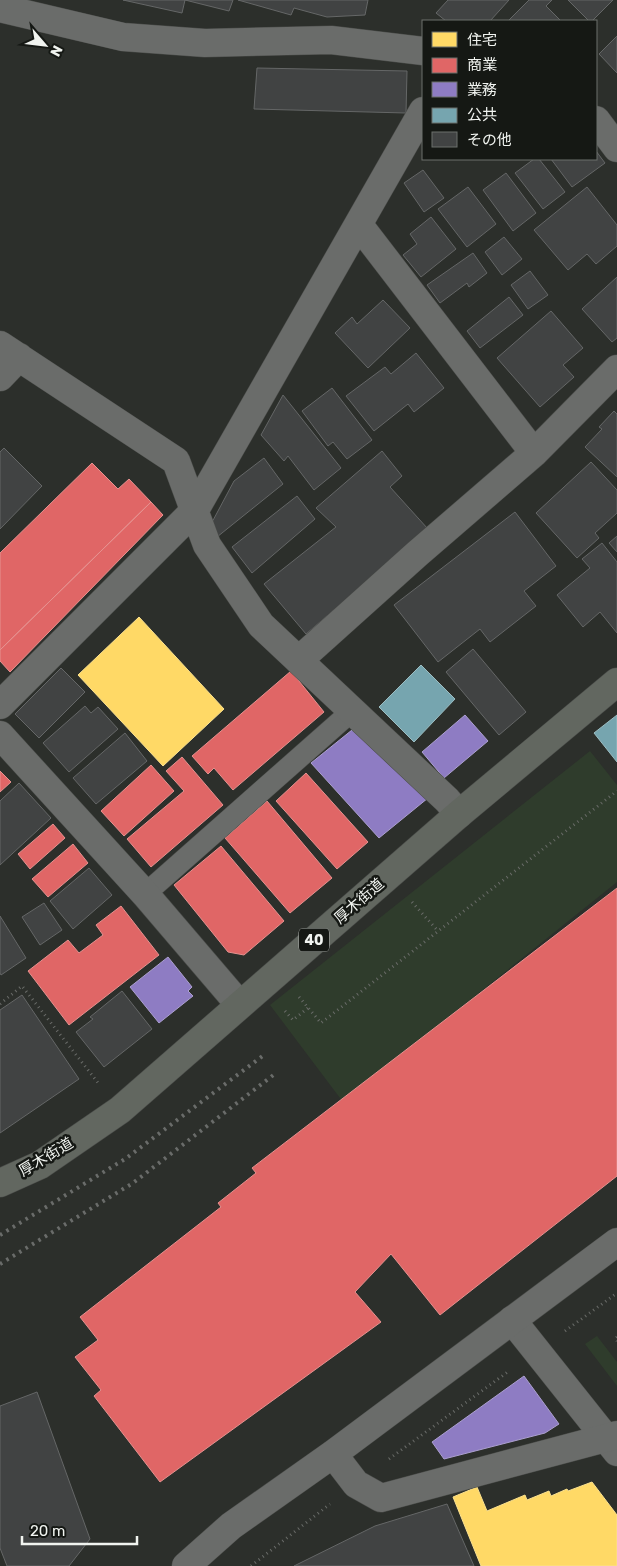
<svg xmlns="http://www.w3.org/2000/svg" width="617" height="1566" viewBox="0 0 617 1566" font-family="Rubik,'Noto Sans JP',sans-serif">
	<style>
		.green { fill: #2f3c2c }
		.homes { fill: #ffd966; stroke: #fbe18f }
		.shops { fill: #e06666; stroke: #e5918f }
		.offices { fill: #8e7cc3; stroke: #aca0d0 }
		.public { fill: #76a5af; stroke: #9bbdc2 }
		.building { fill: #414343; stroke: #656767 }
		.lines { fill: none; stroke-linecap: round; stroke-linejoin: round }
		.lane-casing { stroke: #494b48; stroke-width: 22 }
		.street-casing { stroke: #494b48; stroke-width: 29 }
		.secondary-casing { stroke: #494b48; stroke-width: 29 }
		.primary-casing { stroke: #494b48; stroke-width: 29 }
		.path { stroke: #6a6c69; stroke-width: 3; stroke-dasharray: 1 4; stroke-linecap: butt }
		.lane { stroke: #6a6c6a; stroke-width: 21 }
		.street { stroke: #6a6c6a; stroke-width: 28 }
		.secondary { stroke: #6a6c6a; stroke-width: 28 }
		.primary { stroke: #626760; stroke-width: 28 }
		.rail { stroke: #6a6c6a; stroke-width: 4; stroke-dasharray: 2.5 5; stroke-linecap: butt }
		.labels { text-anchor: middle; stroke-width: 5; stroke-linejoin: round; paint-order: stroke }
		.shield { fill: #151814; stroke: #afb2ae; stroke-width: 1 }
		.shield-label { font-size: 14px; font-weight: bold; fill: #f1f4f0 }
		.street-label { font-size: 15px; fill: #f1f4f0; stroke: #151814 }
	</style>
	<rect width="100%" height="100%" fill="#2c2f2b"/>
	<path class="green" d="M590,751L617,785V882L343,1102L270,1005Z
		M597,1336L617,1362V1386L585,1344Z"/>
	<path class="homes" d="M139,617L224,709L163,766L78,675Z
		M592,1482L617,1515V1566H481L453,1497L477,1487L487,1511L525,1495L527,1500L549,1491L551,1496L567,1489L568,1491Z"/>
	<path class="shops" d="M92,463L118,489L129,479L151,502L0,650V553Z
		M151,502L163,515L10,672L0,661V650Z
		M291,671L324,712L233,790L214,768L208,774L192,756Z
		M182,757L223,805L151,867L127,839L184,791L166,771Z
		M151,765L174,791L124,836L101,811Z
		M0,771L11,782L0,792Z
		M306,773L368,842L337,869L276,801Z
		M267,801L332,878L290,913L225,838Z
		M53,824L65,838L30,869L18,854Z
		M73,844L88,863L48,897L32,879Z
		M221,846L284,921L244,955L228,952L174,885Z
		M617,888V1176L440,1315L391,1254L355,1292L381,1322L160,1482L94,1396L101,1390L75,1357L98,1340L80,1317L221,1207L218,1203L256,1173L252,1168Z
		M121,906L159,955L69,1025L28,971L68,940L79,953L103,935L96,925Z"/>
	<path class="offices" d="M465,715L488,741L444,778L422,752Z
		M352,730L428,798L379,838L311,763Z
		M168,957L192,987L188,991L193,996L159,1023L130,987Z
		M524,1376L559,1424L545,1433L444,1459L432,1442Z"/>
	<path class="public" d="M421,665L455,699L414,742L379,707Z
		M617,715V762L594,733Z"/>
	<path class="building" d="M123,0H233L229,11L185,0L182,13Z
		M238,0H368L365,15L327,17L294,8L291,15Z
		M448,0H509L490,21H446L436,13Z
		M529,0H552L546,6L561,21H508Z
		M568,0H613L592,21H589Z
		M617,36V73L599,54Z
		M257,68L407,71L406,113L254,109Z
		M596,151L605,163L572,187L551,159H596Z
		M534,159H539L565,192L543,209L515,173Z
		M423,170L444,198L424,212L404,183Z
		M506,173L536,213L513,231L483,190Z
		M468,187L496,224L467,247L438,209Z
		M587,187L617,225V246L596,264L587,254L568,270L534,230Z
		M431,217L456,249L421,277L403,255L417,244L410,234Z
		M504,237L522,259L502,275L485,252Z
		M473,253L487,273L469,287L467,283L440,303L427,285Z
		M530,271L548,295L528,309L511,285Z
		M617,277V338L612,342L582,309Z
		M509,297L523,315L480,348L467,331Z
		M383,300L410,328L368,368L335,333L352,317L357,324Z
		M551,311L583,348L563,365L574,377L540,407L497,358Z
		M416,353L444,388L414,412L408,404L374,431L346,396L385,367L391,374Z
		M332,388L372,440L347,459L333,442L328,446L302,411Z
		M283,395L341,468L314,490L288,456L284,461L261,435Z
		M614,411L617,414V477L585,447L602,429L599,427Z
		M4,448L42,486L0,529V452Z
		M382,451L402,476L390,487L428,529L306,634L264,584L336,527L316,508Z
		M264,458L283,484L217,537L210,526L234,481Z
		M591,462L617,490V513L595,533L599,538L577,558L536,513Z
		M297,496L315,519L252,573L232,547Z
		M515,512L556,566L524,591L536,606L490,642L480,629L438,662L394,605Z
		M617,536V552L609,543Z
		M602,543L617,562V633L600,612L583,627L557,595L590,568L582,559Z
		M473,649L526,712L499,735L446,672Z
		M61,668L85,692L39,738L15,714Z
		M85,706L91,713L98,707L118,729L69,772L43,743Z
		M125,733L147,761L96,804L73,778Z
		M19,783L51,818L0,865V801Z
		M89,868L112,895L73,929L50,901Z
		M44,903L62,930L40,945L22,917Z
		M0,916L26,958L1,975L0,973Z
		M122,991L152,1029L104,1067L76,1032L93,1019L90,1017Z
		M22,995L79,1079L0,1133V1010Z
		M37,1392L90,1539L69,1566H7L0,1548V1406Z
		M447,1504L474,1566H294L375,1526Z"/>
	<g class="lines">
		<defs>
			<path id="lane" d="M145,894L352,711"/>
			<path id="street" d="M0,8L123,37L205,43L331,40L423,51
				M596,120L617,148
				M359,225L534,453L617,369
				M0,345L176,461L207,545L261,625L447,800L459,814
				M0,377L19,357
				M299,660L417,554L534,453
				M0,705L195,510L423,111
				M0,735L145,894L239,1004
				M512,1320L617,1452"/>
			<path id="secondary" d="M333,1454L356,1484L381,1498L617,1435
				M186,1566L231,1526L333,1454L617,1242"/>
			<path id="primary" d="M0,1183L40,1165L120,1110L459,814L617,682"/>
		</defs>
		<use href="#lane" class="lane-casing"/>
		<use href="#street" class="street-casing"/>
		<use href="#secondary" class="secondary-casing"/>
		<use href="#primary" class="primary-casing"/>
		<path class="path" d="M412,902L438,931
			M299,997L321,1023L617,791
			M0,1004L22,986L99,1084
			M285,1011L293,1020L308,1008
			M565,1331L617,1293
			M617,1337L615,1339L617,1341
			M389,1459L509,1371
			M251,1566L330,1504"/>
		<use href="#lane" class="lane"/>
		<use href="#street" class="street"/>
		<use href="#secondary" class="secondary"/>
		<use href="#primary" class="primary"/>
		<path class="rail" d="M0,1235L125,1159L264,1055
			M0,1264L133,1183L276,1073"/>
	</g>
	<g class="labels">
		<rect class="shield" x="299" y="928.5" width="30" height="23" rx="4"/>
		<g class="shield-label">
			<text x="314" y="945">40</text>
		</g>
		<g class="street-label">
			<text transform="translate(359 901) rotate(-41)" y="5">厚木街道</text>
			<text transform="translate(46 1157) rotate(-31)" y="5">厚木街道</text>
		</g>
	</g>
	<rect x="422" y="20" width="175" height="140" fill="#151814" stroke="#6d706c"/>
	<rect x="432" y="32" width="25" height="15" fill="#ffd966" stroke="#6d706c"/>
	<text x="467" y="45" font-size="15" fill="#f1f4f0">住宅</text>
	<rect x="432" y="58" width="25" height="15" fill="#e06666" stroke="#6d706c"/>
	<text x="467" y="70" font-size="15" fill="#f1f4f0">商業</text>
	<rect x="432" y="82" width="25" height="15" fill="#8e7cc3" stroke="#6d706c"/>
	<text x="467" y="95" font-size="15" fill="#f1f4f0">業務</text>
	<rect x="432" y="108" width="25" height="15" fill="#76a5af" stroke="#6d706c"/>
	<text x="467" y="120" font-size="15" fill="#f1f4f0">公共</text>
	<rect x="432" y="132" width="25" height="15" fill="#414343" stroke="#6d706c"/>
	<text x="467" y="145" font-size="15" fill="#f1f4f0">その他</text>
	<g transform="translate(45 45) rotate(118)" stroke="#151814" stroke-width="4" paint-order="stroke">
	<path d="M0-4L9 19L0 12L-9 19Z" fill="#f1f4f0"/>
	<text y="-8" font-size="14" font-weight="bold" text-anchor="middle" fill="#f1f4f0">N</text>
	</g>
	<path d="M22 1536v8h115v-8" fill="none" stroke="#f1f4f0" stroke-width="2.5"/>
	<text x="30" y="1536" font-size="15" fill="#f1f4f0" stroke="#151814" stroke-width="4" paint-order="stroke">20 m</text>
</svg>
